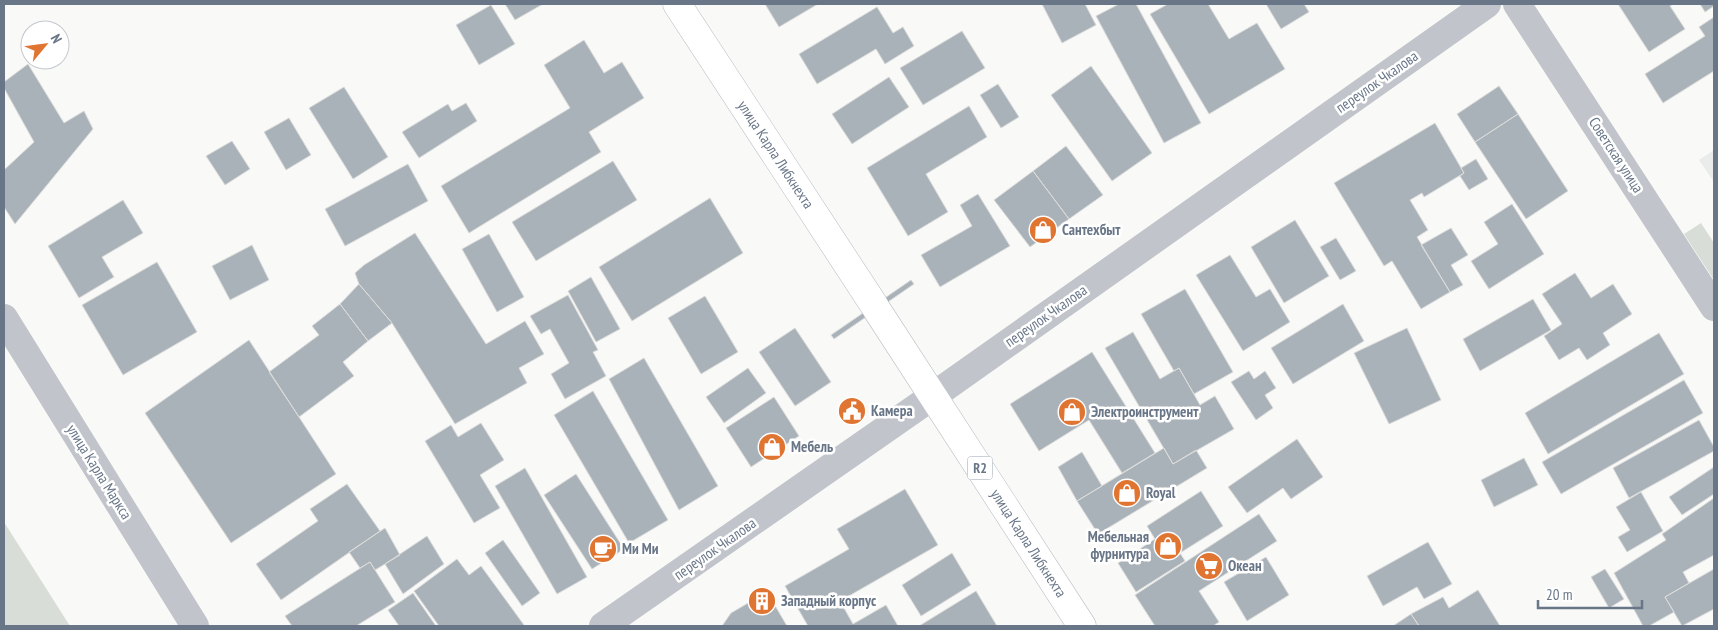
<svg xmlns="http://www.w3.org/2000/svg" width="1718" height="630" viewBox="0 0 1718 630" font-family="'PT Sans Narrow',sans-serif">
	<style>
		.built { fill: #eaeceb }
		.green { fill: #d8ded7 }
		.building { fill: #a9b1b9; stroke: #dbdcda }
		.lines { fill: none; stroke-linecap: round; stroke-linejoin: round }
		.primary-casing { stroke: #b7babf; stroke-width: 29 }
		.minor { stroke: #c1c4ca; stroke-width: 28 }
		.tertiary { stroke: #c1c4ca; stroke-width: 28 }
		.primary { stroke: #fff; stroke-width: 28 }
		.labels { text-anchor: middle; stroke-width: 5; stroke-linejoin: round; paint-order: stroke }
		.shield { fill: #fff; stroke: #969fac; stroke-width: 1 }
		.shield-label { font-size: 14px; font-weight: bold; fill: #697688 }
		.street-label { font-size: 15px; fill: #697688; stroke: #fff }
		.poi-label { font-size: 15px; font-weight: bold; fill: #697688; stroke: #fff; text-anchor: start }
	</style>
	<rect width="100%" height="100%" fill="#f9faf7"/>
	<path class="built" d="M1714,150V182L1699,160Z"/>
	<path class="green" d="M1701,223L1714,243V280L1684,234Z
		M4,522L70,626H4Z"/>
	<path class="building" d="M505,4H543L515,20Z
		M765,4H818L779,27Z
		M1042,4H1085L1096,25L1062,43Z
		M1119,4H1136L1201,123L1164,143L1096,16Z
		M1168,4H1208L1229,39L1257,23L1285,69L1209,114L1150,14Z
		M1266,4H1304L1309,12L1281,29Z
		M1618,4H1673L1670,6L1685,29L1649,52Z
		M1700,4H1714V6L1705,12Z
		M491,5L515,44L479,65L456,25Z
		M877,7L893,33L903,27L914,46L885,64L876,49L817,84L799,54Z
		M1714,17V71L1663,103L1645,74L1705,36L1699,27Z
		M962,31L985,68L923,105L900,68Z
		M584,40L604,73L622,62L644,98L589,132L601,152L469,233L441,186L570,108L544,65Z
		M28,64L64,123L84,111L93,129L15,224L4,207V170L34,142L4,88V82Z
		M1091,66L1152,153L1112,181L1051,95Z
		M889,77L909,107L852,144L832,114Z
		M998,84L1019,117L1001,128L980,95Z
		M1499,86L1518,114L1475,142L1457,114Z
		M344,87L388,157L353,179L309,108Z
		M466,103L477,121L419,158L402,132L448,104L452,111Z
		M969,106L987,137L926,174L948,212L908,236L867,168Z
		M1518,114L1568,191L1526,219L1475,142Z
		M289,118L311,155L286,170L264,132Z
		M1435,123L1464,173L1424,197L1422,193L1410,200L1428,230L1417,237L1450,292L1421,309L1392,261L1384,266L1334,183Z
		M232,141L250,169L225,185L206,156Z
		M1066,146L1103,195L1069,219L1033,171Z
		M1476,159L1488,179L1469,190L1460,176L1464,173L1461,168Z
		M613,161L637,200L536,261L512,222Z
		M408,164L428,201L345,246L325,209Z
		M1033,171L1069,219L1030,247L994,200Z
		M978,194L1010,246L940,287L921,255L972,226L960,205Z
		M710,198L743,253L632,321L599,267Z
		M123,200L143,233L102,257L114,277L79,298L48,246Z
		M1512,204L1544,254L1489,289L1471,261L1498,244L1484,222Z
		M1295,220L1329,276L1284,303L1251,247Z
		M1451,228L1468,255L1451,265L1463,285L1450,292L1421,245Z
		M415,233L486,344L525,321L544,354L519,368L527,383L455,424L392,323L359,284L355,273L364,265Z
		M489,234L524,297L497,312L462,249Z
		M1336,238L1356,271L1340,280L1320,247Z
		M252,245L269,280L230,300L212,266Z
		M1230,255L1256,297L1270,289L1290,322L1243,351L1196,275Z
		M157,262L197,332L123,375L82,305Z
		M1575,273L1591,298L1613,284L1632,314L1603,333L1610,345L1587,360L1579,348L1559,360L1544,336L1562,324L1542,294Z
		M591,277L620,329L596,342L568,291Z
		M911,280L914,284L834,339L831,335Z
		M359,284L392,323L368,341L340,304Z
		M1185,289L1233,372L1194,394L1179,368L1174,371L1141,314Z
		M568,295L598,350L593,352L606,376L565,399L551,374L569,363L550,329L541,334L530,316Z
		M705,296L738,352L701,374L668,318Z
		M1533,299L1551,330L1480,371L1463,339Z
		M340,304L368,341L343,362L354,376L299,417L269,372L319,335L312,326Z
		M1343,304L1364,341L1293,384L1271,348Z
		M795,328L831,382L795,406L759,352Z
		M1407,328L1441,400L1389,424L1354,353Z
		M1133,332L1160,379L1179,368L1200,405L1215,396L1234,429L1173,464L1105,348Z
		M1659,333L1684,374L1548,454L1525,413Z
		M249,340L336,474L231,543L145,413Z
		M1092,352L1155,453L1122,473L1089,420L1039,451L1010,404Z
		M644,358L718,486L679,510L609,379Z
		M748,368L766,393L724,423L706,397Z
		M1249,371L1254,379L1265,371L1276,388L1265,395L1273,408L1256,420L1231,382Z
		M1684,380L1703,413L1561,494L1542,462Z
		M593,391L668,520L629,543L554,415Z
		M774,397L799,436L751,467L726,428Z
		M1699,420L1714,447V451L1629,498L1613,468Z
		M481,423L504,460L480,475L500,508L474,523L425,441L451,425L458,437Z
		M1297,439L1323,477L1291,499L1283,488L1247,513L1228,487Z
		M1164,448L1173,464L1196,450L1207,468L1098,534L1077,501Z
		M1082,452L1102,486L1077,501L1058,467Z
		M1524,458L1538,485L1494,507L1481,480Z
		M1714,467V494L1682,515L1669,497Z
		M525,468L587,577L557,594L495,486Z
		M576,474L624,549L592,569L544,495Z
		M347,484L380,531L281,600L256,564L318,521L310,509Z
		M905,489L938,545L840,601L853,624L886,605L898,626H808L785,586L849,549L837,529Z
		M1201,491L1223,526L1180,553L1185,561L1136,592L1118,563L1155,539L1147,526Z
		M1641,492L1663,531L1627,552L1618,537L1630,530L1616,507Z
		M1714,498V555L1683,572L1689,583L1665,597L1674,612L1649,626H1643L1614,573L1666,540L1662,534Z
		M1259,514L1277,541L1199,591L1219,622L1213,626H1155L1135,595Z
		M385,528L400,555L375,570L370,562L360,568L349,552Z
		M427,536L444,564L403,594L385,564Z
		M503,540L540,593L522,606L485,553Z
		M1428,542L1452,584L1424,599L1417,587L1383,606L1367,576Z
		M952,553L971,585L921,616L902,585Z
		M1266,557L1289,595L1247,621L1224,582Z
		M457,559L469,575L481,566L524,625L522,626H439L414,591Z
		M370,562L395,602L356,626H292L285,616Z
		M1605,569L1624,599L1609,608L1591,577Z
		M1714,569V609L1682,626L1665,597Z
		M1478,590L1500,626H1419L1411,614L1443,597L1449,608Z
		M976,591L997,626H919Z
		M767,592L787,626H722L731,613Z
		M413,593L436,626H399L388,610Z
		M1411,614L1419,626H1393Z"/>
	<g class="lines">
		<defs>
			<g id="primary">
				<path id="s1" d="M677,4L874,305"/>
				<path id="s2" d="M877,310L1082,626"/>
			</g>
		</defs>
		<use href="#primary" class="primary-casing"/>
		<path class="minor" d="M1517,4L1714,307
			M4,318L195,626
			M603,626L933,396"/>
		<path class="tertiary" d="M933,396L1487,4"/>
		<use href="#primary" class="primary"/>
	</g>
	<defs>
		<symbol id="shop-disc" viewBox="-11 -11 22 22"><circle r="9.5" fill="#e07431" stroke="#fff"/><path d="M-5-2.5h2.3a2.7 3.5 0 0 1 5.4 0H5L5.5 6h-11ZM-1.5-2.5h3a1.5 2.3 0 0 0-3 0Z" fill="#fff"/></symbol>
		<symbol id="civic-disc" viewBox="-11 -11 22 22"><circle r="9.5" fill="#e07431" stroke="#fff"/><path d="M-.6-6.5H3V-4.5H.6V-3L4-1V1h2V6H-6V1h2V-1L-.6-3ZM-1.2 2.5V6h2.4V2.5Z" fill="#fff"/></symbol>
		<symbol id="cafe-disc" viewBox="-11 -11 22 22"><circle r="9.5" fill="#e07431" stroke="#fff"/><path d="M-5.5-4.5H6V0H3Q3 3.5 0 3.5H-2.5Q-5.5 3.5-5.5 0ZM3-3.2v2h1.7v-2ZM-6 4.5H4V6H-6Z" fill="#fff"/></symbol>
		<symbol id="supermarket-disc" viewBox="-11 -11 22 22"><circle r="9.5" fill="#e07431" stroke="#fff"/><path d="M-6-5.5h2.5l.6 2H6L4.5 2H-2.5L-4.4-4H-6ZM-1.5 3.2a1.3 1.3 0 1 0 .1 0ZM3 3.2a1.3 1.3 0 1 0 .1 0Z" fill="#fff"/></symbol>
		<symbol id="building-disc" viewBox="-11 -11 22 22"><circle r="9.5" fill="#e07431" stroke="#fff"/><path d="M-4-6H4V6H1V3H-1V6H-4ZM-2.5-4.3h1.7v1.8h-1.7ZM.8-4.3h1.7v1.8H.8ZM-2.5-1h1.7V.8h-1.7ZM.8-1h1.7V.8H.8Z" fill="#fff"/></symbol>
	</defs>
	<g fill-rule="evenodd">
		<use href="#shop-disc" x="1027" y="214" width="32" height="32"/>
		<use href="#civic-disc" x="836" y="395" width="32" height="32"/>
		<use href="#shop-disc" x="1056" y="396" width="32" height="32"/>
		<use href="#shop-disc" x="756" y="431" width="32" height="32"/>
		<use href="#shop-disc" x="1111" y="477" width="32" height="32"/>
		<use href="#shop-disc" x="1152" y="530" width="32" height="32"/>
		<use href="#cafe-disc" x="587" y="533" width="32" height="32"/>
		<use href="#supermarket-disc" x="1193" y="550" width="32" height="32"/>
		<use href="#building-disc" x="746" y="585" width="32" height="32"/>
	</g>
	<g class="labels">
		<rect class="shield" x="967.5" y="456.5" width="25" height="23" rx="4"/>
		<g class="shield-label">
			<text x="980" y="473">R2</text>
		</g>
		<g class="street-label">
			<text transform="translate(1377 82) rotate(-35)" y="5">переулок Чкалова</text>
			<text dy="5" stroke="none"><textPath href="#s1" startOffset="180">улица Карла Либкнехта</textPath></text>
			<text transform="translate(1616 155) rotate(57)" y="5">Советская улица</text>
			<text transform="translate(1046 316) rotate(-35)" y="5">переулок Чкалова</text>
			<text transform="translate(99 472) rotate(58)" y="5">улица Карла Маркса</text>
			<text dy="5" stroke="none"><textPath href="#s2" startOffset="278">улица Карла Либкнехта</textPath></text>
			<text transform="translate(715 549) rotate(-35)" y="5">переулок Чкалова</text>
		</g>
		<g class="poi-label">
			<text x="1062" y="235">Сантехбыт</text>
			<text x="871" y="416">Камера</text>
			<text x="1091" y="417">Электроинструмент</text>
			<text x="791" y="452">Мебель</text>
			<text x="1146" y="498">Royal</text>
			<text x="1149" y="542" text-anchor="end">Мебельная<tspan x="1149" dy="17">фурнитура</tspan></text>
			<text x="622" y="554">Ми Ми</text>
			<text x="1228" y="571">Океан</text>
			<text x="781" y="606">Западный корпус</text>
		</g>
	</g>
	<rect width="1718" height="630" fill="none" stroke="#697688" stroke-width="10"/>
	<g transform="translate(45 45) rotate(61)"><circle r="24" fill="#ffffff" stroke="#c3c8cf"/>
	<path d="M0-4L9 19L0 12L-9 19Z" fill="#e07431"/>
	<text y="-8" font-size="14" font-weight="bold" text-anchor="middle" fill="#697688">N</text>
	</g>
	<path d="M1538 600v8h104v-8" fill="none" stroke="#697688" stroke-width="2.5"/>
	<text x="1546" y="600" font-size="15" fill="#697688" stroke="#ffffff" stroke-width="4" paint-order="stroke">20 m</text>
</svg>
